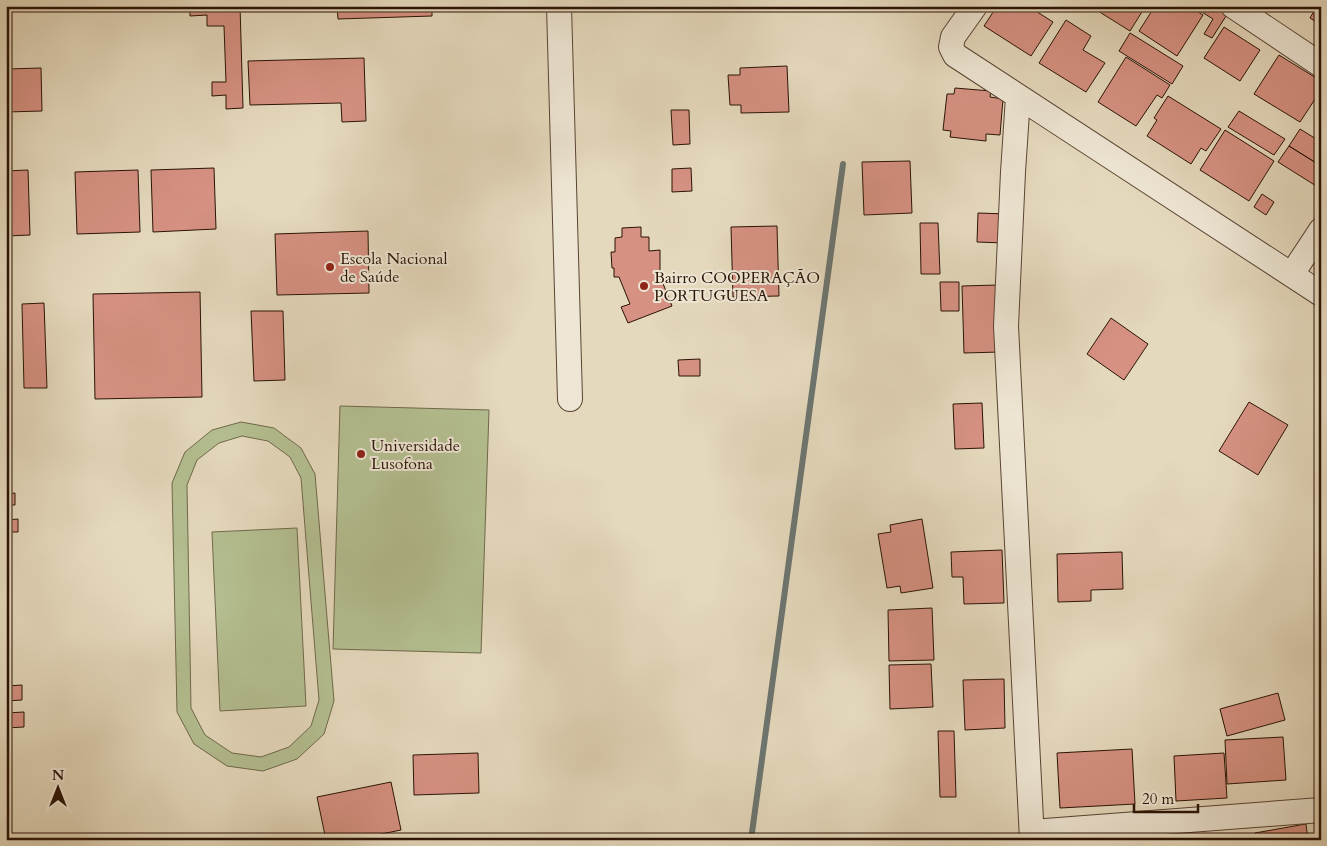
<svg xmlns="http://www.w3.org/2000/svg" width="1327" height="846" viewBox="0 0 1327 846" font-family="Cardo,serif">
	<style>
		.green { fill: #b4bf91; stroke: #6f694b; fill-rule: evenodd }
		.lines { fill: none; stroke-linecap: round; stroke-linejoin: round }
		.stream { stroke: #6c7671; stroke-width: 6 }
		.building { fill: #d69182; stroke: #2a1305 }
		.minor-casing { stroke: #594433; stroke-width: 26 }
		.minor { stroke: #eee6d4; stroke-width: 24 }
		.poi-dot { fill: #8f2418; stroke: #eee6d4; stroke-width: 2 }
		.labels { text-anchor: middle; stroke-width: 4; stroke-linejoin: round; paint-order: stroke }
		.poi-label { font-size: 16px; fill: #2a1305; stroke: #eee6d4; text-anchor: start }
	</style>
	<rect width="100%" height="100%" fill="#e5d9bd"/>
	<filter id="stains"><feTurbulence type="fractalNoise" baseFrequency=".004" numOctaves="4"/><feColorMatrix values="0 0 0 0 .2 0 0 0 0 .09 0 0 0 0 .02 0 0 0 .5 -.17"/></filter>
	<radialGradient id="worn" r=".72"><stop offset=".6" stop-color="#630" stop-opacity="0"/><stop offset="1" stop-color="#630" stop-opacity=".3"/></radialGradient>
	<path class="green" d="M340,406L489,410L481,653L333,649Z
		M241,422L274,428L301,448L315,474L334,701L324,734L297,759L263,771L227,766L194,744L177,712L172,483L185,452L212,430ZM242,436L268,441L290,457L301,478L319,700L311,726L289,747L261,757L232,753L205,735L191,708L187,485L197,460L219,443Z
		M297,528L306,706L220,711L212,532Z"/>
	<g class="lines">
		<path class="stream" d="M751,840L843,164"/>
	</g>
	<path class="building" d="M6,6H38V8L6,9Z
		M43,6H85V8L43,9Z
		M190,6H240L243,108L226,109V95L212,96V82H226L224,26H207V15L190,16Z
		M337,6H432V16L338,19Z
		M997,6L1002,9L1003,6H1028L1053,22L1031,56L984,26Z
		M1090,6H1144L1145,7L1130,31Z
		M1155,6H1189L1203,15L1177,56L1139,31Z
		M1199,6H1217L1228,13L1212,38L1204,34L1213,19L1197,9Z
		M1317,6H1321V25L1310,18Z
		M1066,20L1091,36L1083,50L1105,63L1086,92L1039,63Z
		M1224,27L1260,50L1240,81L1204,58Z
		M1130,33L1183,66L1172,84L1119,51Z
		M1279,55L1321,81V90L1300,122L1254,94Z
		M1126,57L1170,85L1162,98L1157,95L1136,126L1098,102Z
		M364,58L366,121L342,122L341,103L250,105L248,61Z
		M787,66L789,112L741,113V105H730L728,75H740V68Z
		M41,68L42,111L6,112V69Z
		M955,88L991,91L990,97L1003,99L1000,135L986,134V141L950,137L951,131L943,130L947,94H954Z
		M1168,96L1221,129L1206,151L1201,148L1191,164L1147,136L1157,120L1154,118Z
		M671,110H689L690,144L673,145Z
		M1239,111L1285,139L1274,155L1228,127Z
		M1300,129L1321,142V166L1289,146Z
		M1225,130L1274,161L1249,201L1200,170Z
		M1289,146L1321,166V189L1278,162Z
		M910,161L912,213L864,215L862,162Z
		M214,168L216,229L153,232L151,170Z
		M691,168L692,191L672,192V169Z
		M28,170L30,235L6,236V171Z
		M138,170L140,232L77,234L75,172Z
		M1262,194L1274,202L1266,215L1254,207Z
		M978,213L1007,214L1005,243L977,242Z
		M920,223H938L940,274H921Z
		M777,226L779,296L733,297L731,227Z
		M641,227V237H649V251L660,250V276L672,306L628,323L621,307L630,304L619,277H614V268H612L611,252H615V238L622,237V228Z
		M368,231L369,293L277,295L275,234Z
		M940,282H959V311H941Z
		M998,285L1000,352L964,353L962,286Z
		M200,292L202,397L95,399L93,294Z
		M44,303L47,388H24L22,304Z
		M251,311H283L285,380L254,381Z
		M1111,318L1148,344L1124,380L1087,354Z
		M700,359V376H679L678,360Z
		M1249,402L1288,425L1258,475L1219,451Z
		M982,403L984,448L955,449L953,404Z
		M15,493V505H6V494Z
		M18,519V532H6V520Z
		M922,519L933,588L901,593L900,586L887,588L878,534L891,532L890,525Z
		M1002,550L1004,603L964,604L963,577H952L951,552Z
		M1122,552L1123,589L1091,590V601L1058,602L1057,554Z
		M932,608L934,660L889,661L888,610Z
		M931,664L933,707L890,709L889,665Z
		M1004,679L1005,728L965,730L963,680Z
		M22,685V700L6,701V686Z
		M1278,693L1285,720L1227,736L1220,709Z
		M24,712V727L6,728V713Z
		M938,731H954L956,797H940Z
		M1283,737L1286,780L1227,784L1225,740Z
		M1132,749L1135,804L1060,808L1057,753Z
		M478,753L479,793L414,795L413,755Z
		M1224,753L1227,798L1176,801L1174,756Z
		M391,782L401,830L352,840H326L317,797Z
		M1306,824L1308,840H1256L1255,833Z"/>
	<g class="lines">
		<defs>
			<path id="minor" d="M559,6L570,399
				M975,6L953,37L951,47L955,55L1321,294
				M1233,6L1321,65
				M1018,97L1013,172L1006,326L1032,840
				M1292,274L1321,230
				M1032,832L1321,810"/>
		</defs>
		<use href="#minor" class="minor-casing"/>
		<use href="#minor" class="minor"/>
	</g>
	<g class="poi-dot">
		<circle cx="330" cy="267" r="5"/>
		<circle cx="644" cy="286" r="5"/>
		<circle cx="361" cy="454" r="5"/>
	</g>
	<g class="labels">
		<g class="poi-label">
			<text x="340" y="264">Escola Nacional<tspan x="340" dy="18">de Saúde</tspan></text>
			<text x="654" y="283">Bairro COOPERAÇÃO<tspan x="654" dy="18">PORTUGUESA</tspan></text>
			<text x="371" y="451">Universidade<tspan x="371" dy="18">Lusofona</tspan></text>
		</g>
	</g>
	<rect width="1327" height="846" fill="none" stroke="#e5d9bd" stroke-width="25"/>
	<rect x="8" y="8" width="1312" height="831" fill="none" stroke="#2a1305" stroke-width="2.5"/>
	<rect x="12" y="12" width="1302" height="821" fill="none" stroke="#2a1305"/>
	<g transform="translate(58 788)" stroke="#eee6d4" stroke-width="4" paint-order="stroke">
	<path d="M0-4L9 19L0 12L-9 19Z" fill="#2a1305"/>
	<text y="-8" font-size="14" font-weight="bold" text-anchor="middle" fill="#2a1305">N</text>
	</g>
	<path d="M1134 804v8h64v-8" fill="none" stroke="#2a1305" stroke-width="2.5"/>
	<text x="1142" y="804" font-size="15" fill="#2a1305" stroke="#eee6d4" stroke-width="4" paint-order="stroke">20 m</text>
	<rect width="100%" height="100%" filter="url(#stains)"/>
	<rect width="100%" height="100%" fill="url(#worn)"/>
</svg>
